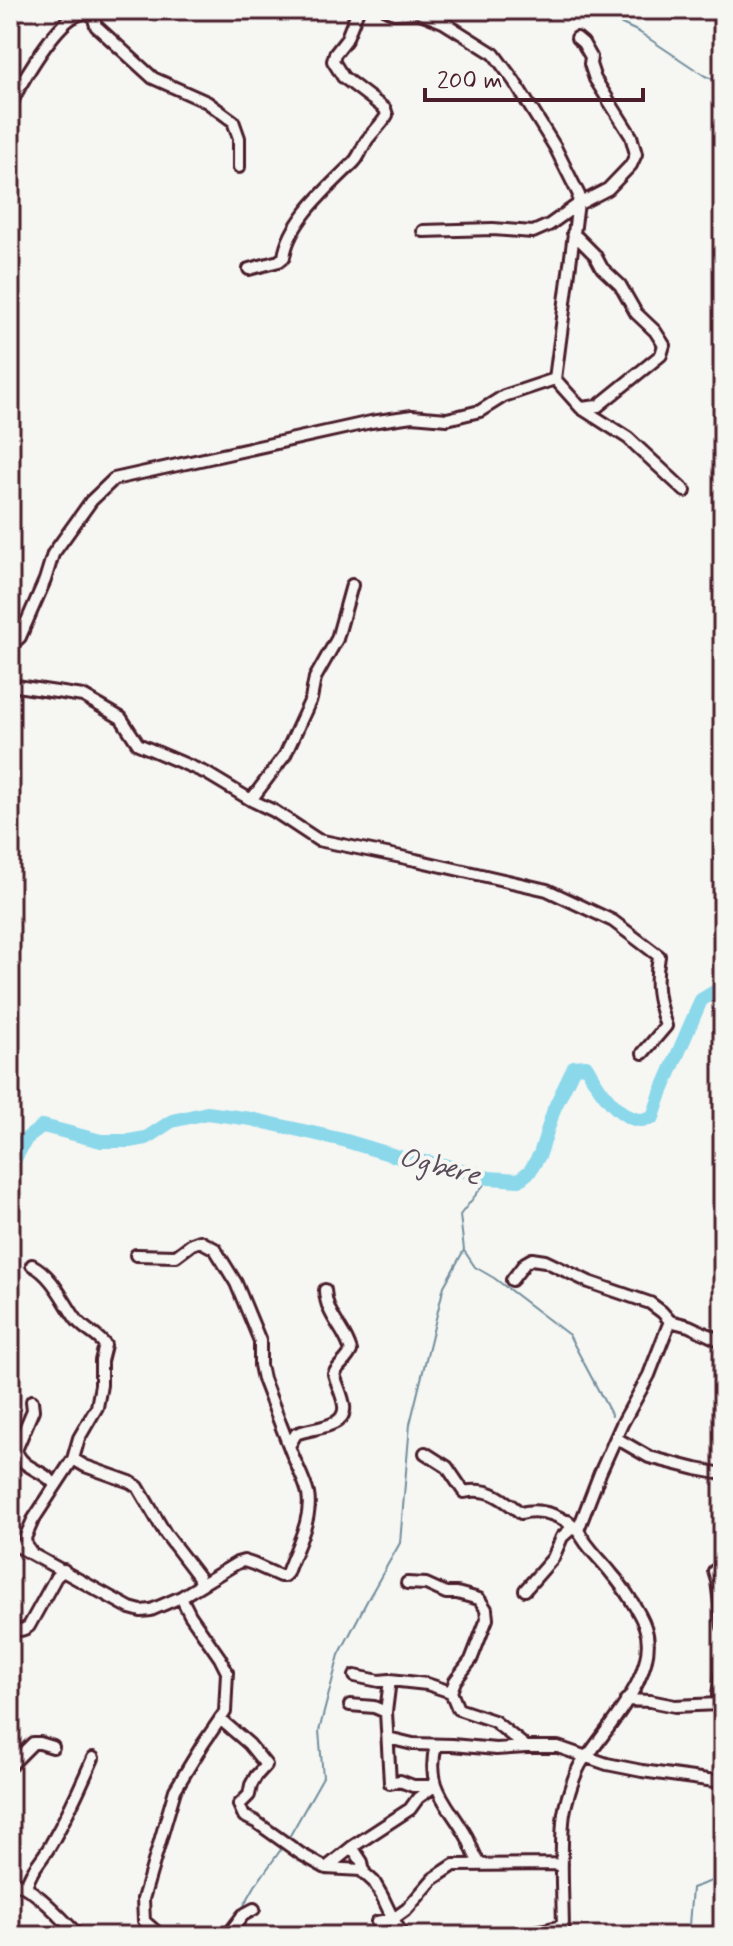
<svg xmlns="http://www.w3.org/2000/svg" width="733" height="1946" viewBox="0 0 733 1946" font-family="Mynerve,sans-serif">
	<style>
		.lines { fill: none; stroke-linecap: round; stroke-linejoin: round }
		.stream { stroke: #718e9e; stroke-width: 2 }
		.river { stroke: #8bd8eb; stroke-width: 14 }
		.minor-casing { stroke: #4a1f2b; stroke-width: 16 }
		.minor { stroke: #f6f6f2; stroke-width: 10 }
		.labels { text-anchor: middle; stroke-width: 8; stroke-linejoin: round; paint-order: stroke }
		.water-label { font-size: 28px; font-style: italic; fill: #5a4d5b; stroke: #f6f6f2 }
	</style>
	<rect width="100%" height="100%" fill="#f6f6f2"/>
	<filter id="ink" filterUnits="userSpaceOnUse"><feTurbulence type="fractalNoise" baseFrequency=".0125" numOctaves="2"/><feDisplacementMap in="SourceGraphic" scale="16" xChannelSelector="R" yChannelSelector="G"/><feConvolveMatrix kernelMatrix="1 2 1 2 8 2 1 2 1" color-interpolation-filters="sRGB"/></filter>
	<g filter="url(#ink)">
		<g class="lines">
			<path class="stream" d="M592,10L639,32L705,76L723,83
				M465,1252L475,1267L494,1278L569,1335L612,1416
				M288,1839L323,1777L319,1731L339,1655L367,1601L400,1543L410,1424L444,1286L464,1250L460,1215L489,1178
				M242,1909L255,1886L282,1848
				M690,1936L689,1925L692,1888L723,1877"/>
			<path class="river" d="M10,1165L13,1162L26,1139L43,1126L101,1141H129L146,1138L172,1121L207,1113L251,1119L343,1140L409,1160L440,1164L489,1178L519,1180L530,1171L540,1154L554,1109L574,1067L586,1066C596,1084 616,1118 640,1120C644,1120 648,1118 653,1117L661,1093L701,1000L721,988L723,989"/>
			<defs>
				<path id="minor" d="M387,10L394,13L418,12L443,22L494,54L514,81L555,147L579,195L555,379L581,408L628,438L685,491
					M92,11L96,26L153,78L207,102L233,121L239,138V167
					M10,107C19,84 50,34 70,19C76,14 86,13 93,10
					M423,231L493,229L533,232L549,225L577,205L608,189L631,165L636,154L631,136L595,79L590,64L591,57L583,43L577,38
					M573,233L595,255L602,268L620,285L636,313L655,331L664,345L661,355L598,406L581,408
					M249,269L279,261L284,257C289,221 329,187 354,162C360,156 362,147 367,140C373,132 381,125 387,115L385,109L343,77L333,61L335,54L346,40L358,10
					M10,646L20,637L45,580L53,554L91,501L114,479L371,422L412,416L447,419L480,411L504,396L555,379
					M10,685L83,696L121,718L138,744L206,773L251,800L274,811L318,840L416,860L547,890L613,921L659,956C654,984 657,1000 666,1026L643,1053
					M251,800L285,755L311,699L315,678L337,639L352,585
					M136,1255L176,1256L192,1244L200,1241L215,1249L236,1283L260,1341V1365L263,1379L289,1446
					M512,1280L525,1263L532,1259L545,1261L589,1282L650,1303L662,1312L670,1321L689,1326L723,1342
					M32,1401L33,1410L16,1450C22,1470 44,1469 55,1485
					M616,1438L649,1457L696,1469L723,1474
					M425,1453L447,1467L464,1492C490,1487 501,1498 521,1513C542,1507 563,1517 578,1530
					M73,1459L85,1466L130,1482L138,1487L165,1533L198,1576L200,1584
					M10,1542L130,1608L141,1611L151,1610L181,1597L237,1563L244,1561L253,1564L280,1576H284L287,1573C295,1549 313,1520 308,1494C305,1480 294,1461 289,1446L296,1434C310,1427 347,1429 344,1406C343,1396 337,1385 334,1374C338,1365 347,1361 351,1351C344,1327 326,1316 325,1290
					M31,1552L26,1545L25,1538L33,1520L73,1459L79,1438L97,1407L101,1385V1361L105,1345C97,1334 84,1330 76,1319C63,1301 53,1276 32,1265
					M714,1571L717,1581L723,1627
					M407,1583L426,1584L446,1593H457L479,1599L486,1609L487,1619L471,1660L455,1681L451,1692L458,1709L494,1721L526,1747
					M525,1590L553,1558L562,1537L571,1529L568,1521
					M10,1627C18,1630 22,1632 29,1626L56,1577L64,1570
					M355,1676L379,1681L390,1680
					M626,1700L650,1701L675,1706L718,1704V1694L723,1664
					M350,1705L374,1707L386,1712L390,1783L400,1781L413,1786H435
					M386,1712L390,1680L427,1684L451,1692
					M220,1719L249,1744L266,1765L256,1776L251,1785L249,1795L239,1805L244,1816L256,1822L301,1854L326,1868L352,1847L362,1862L364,1873L374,1882L382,1896L393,1919L377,1922
					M388,1738L413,1744L452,1745L496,1749L526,1747H558L607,1764L642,1771L715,1781
					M436,1745C425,1788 448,1803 467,1837C472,1847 474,1857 481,1865
					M10,1766L33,1743H40L53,1747
					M352,1847L410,1809L418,1798L433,1787
					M326,1868L361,1870L364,1873
					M10,1881C34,1886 62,1919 79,1936
					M26,1888C29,1871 43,1859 51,1844C67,1816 80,1788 93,1758
					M161,1936L144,1921L143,1899L175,1790L203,1744L225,1712L227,1672L220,1658L190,1615L181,1597
					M227,1936L243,1915L254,1909
					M403,1936L393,1919L407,1909L433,1879L454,1865L562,1864
					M516,1936L563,1926
					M563,1936C563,1898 560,1860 563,1822C564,1806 576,1762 590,1753C613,1720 660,1669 645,1627C641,1614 622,1585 612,1574C600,1558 587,1549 578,1530L600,1473L622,1424L649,1375L670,1321"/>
			</defs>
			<use href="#minor" class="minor-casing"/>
			<use href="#minor" class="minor"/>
		</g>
	</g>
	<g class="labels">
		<g class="water-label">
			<text transform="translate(440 1165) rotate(14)" y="10">Ogbere</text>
		</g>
	</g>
	<rect width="733" height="1946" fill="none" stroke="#f6f6f2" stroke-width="40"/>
	<rect x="20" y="20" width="693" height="1906" fill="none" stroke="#4a1f2b" stroke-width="3" filter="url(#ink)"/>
	<path d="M425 88v12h218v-12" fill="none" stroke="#4a1f2b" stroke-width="4"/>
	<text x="437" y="88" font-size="24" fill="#4a1f2b" stroke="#f6f6f2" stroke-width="6" paint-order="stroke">200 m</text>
</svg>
